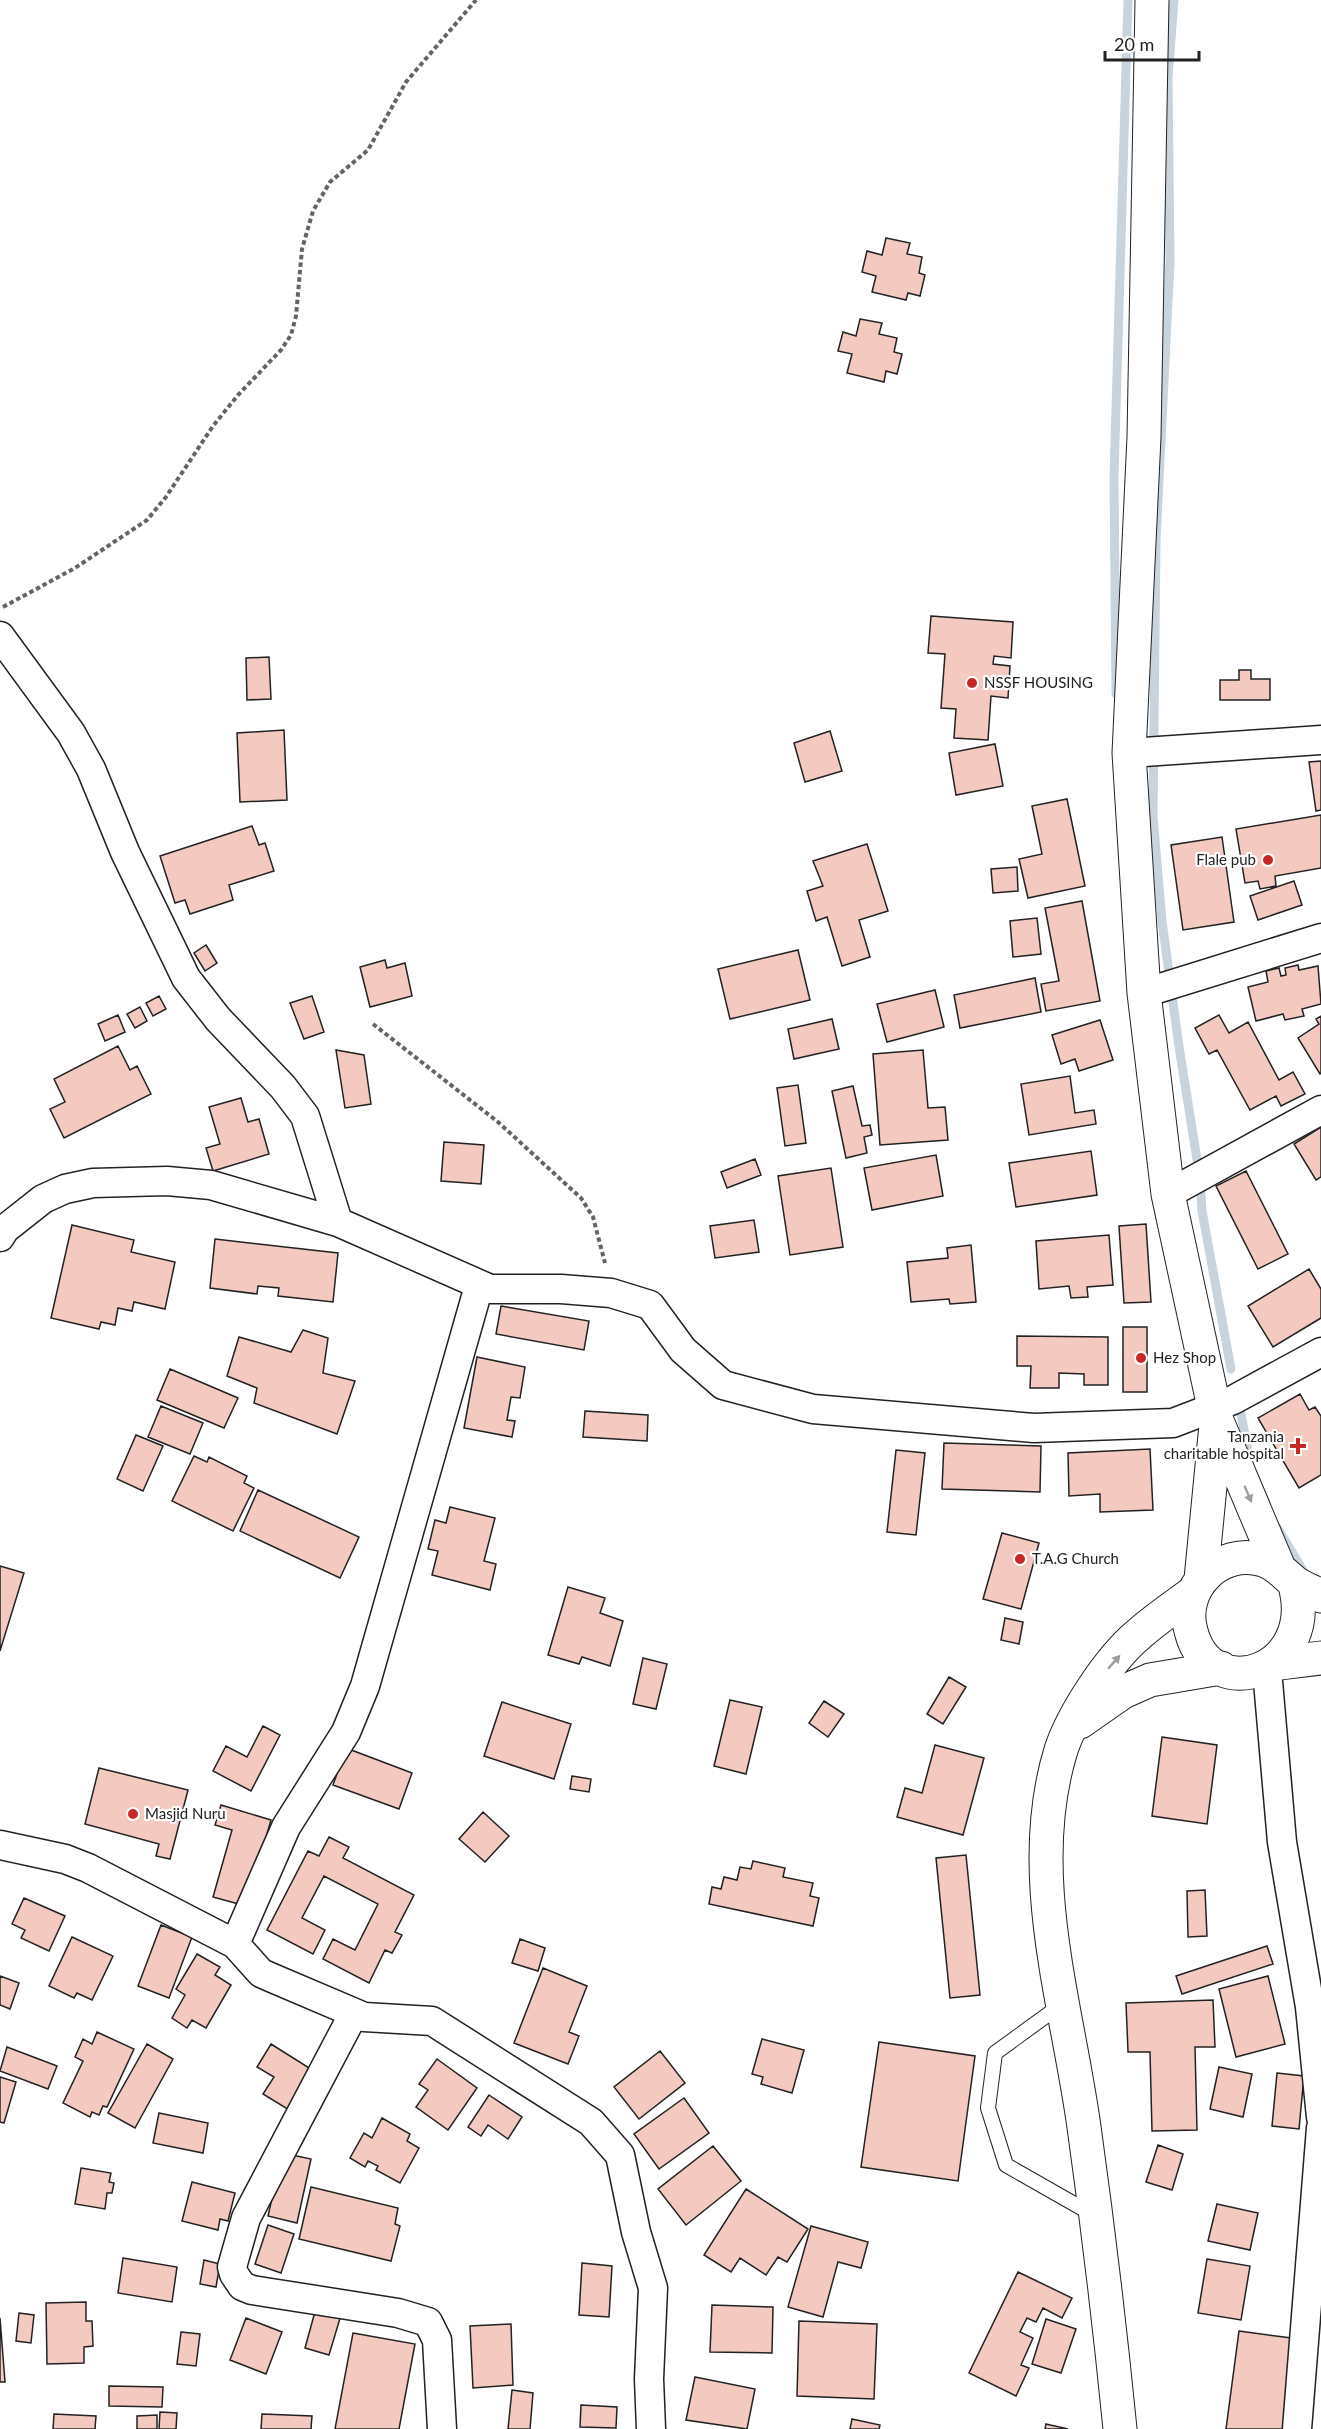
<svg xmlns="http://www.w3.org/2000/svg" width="1321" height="2429" viewBox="0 0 1321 2429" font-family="Lato,sans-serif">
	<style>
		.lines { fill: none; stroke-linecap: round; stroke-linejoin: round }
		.stream { stroke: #c7d3dd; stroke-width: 9 }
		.building { fill: #f3c9c0; stroke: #222; stroke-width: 1.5 }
		.lane-casing { stroke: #222; stroke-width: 16 }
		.street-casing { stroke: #222; stroke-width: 31 }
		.secondary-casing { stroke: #222; stroke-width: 35 }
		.path { stroke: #646464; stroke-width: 4; stroke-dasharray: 4.5 3; stroke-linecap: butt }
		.lane { stroke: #fff; stroke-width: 14 }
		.street { stroke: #fff; stroke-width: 28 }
		.secondary { stroke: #fff; stroke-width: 33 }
		.oneway { fill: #9c9c9c }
		.poi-dot { fill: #c62828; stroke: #fff; stroke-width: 2 }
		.labels { text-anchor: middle; stroke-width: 4.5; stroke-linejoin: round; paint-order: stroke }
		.poi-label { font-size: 15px; fill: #222; stroke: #fff; text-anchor: start }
	</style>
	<rect width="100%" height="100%" fill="#fff"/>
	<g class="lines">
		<path class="stream" d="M1174,0L1168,78L1170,262L1156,540L1153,817L1162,921L1179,1047L1200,1178L1202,1211L1231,1369
			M1116,694L1114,477L1128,0
			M1241,1414L1250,1462
			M1277,1527L1307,1577"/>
	</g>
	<path class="building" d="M886,238L910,243L907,254L922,257L919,273L925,275L920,296L908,293L906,300L872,292L876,276L862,272L867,251L882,255Z
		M860,319L882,323L879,334L897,338L894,352L902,354L897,374L886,371L884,382L847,373L852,354L838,351L843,332L856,336Z
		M931,616L1013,622L1011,658L994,656L993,664L1010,666L1008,698L991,696L988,740L954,738L956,709L941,708L945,654L928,653Z
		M269,657L271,699L247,700L246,658Z
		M1239,670H1251V679H1270V700H1220V680H1239Z
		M284,730L287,800L240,802L237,733Z
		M830,731L842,771L805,782L794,743Z
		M995,744L1003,786L956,795L949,753Z
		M1321,761V810L1316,811L1309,762Z
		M1067,799L1085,886L1028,898L1019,859L1042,854L1032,806Z
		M1321,815V868L1275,876L1276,886L1260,889L1258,881L1245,883L1236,829Z
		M252,826L259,845L265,843L274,871L229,885L233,900L190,914L185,900L175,903L160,856Z
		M1222,837L1234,922L1183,930L1171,845Z
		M867,844L888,911L859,920L870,957L842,966L827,917L816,921L807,891L823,886L813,861Z
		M1017,867L1018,891L993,893L991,869Z
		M1294,881L1302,905L1258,920L1250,896Z
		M1082,901L1100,1001L1046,1011L1041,984L1059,981L1045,908Z
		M1037,918L1041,954L1013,957L1010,921Z
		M206,945L217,963L205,971L194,953Z
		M798,950L810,1000L730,1019L718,969Z
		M385,960L387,968L405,963L412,996L370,1007L360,967Z
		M1298,965L1299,970L1318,966L1321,1004L1302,1009L1304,1016L1285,1020L1283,1014L1256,1021L1248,987L1268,982L1266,971L1279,968L1281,976L1286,975L1285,968Z
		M1035,978L1041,1012L960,1028L954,995Z
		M935,990L944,1027L887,1042L877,1004Z
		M159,996L166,1009L153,1016L146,1003Z
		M312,996L324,1032L304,1039L290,1003Z
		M140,1007L147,1021L135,1028L127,1014Z
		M118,1015L125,1032L105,1041L98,1024Z
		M1219,1015L1229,1033L1248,1022L1279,1080L1293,1072L1305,1094L1281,1106L1276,1096L1250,1110L1217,1050L1209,1054L1195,1028Z
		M1321,1016V1073L1320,1074L1298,1038L1319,1024L1316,1019Z
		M832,1019L839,1049L794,1059L788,1029Z
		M1100,1020L1113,1060L1079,1071L1075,1059L1061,1064L1052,1035Z
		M118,1046L130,1070L137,1066L151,1094L64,1138L50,1109L65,1102L54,1079Z
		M336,1050L364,1055L371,1104L345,1108Z
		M923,1050L928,1108L945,1107L948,1140L880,1145L873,1054Z
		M1070,1076L1075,1113L1094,1110L1096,1124L1029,1135L1021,1084Z
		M798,1085L806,1143L785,1146L777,1088Z
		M853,1086L862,1126L870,1125L872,1135L864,1137L867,1153L846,1158L832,1091Z
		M241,1098L248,1122L259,1119L269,1154L213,1171L206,1148L220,1144L209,1107Z
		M1321,1127V1177L1316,1180L1294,1144Z
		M444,1142L484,1145L481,1184L441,1181Z
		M1091,1151L1097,1195L1016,1207L1009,1163Z
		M936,1155L943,1196L872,1210L864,1168Z
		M755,1159L761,1175L727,1188L721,1172Z
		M831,1168L843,1247L790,1255L778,1176Z
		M1246,1171L1288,1254L1258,1269L1216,1186Z
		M754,1220L759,1252L715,1258L710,1226Z
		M1146,1224L1151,1302L1124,1303L1119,1226Z
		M72,1225L134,1240L131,1252L175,1262L165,1309L134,1302L132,1311L118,1308L115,1325L101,1322L99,1329L51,1318Z
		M1109,1235L1113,1285L1087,1287L1088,1297L1071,1298L1069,1286L1039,1289L1036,1241Z
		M215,1239L338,1253L333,1302L278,1296L279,1288L258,1286L257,1294L210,1288Z
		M971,1245L976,1302L950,1304L949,1299L911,1302L907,1262L948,1258L947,1248Z
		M1309,1269L1321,1289V1318L1273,1347L1248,1306Z
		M501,1306L589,1321L584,1350L496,1334Z
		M1123,1327H1147V1392H1123Z
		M303,1330L328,1338L323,1373L355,1381L337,1434L254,1403L257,1388L227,1376L239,1337L291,1352Z
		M1017,1336L1108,1337V1385H1084V1374L1059,1373V1388H1030L1031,1366H1017Z
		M477,1357L525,1367L520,1398L511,1397L507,1420L515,1421L512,1437L464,1428Z
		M170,1369L238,1398L224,1428L157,1400Z
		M1300,1394L1309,1410L1315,1407L1321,1416V1475L1299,1488L1258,1418Z
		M161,1406L203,1423L190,1454L148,1437Z
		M585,1411L648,1415L647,1441L583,1437Z
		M136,1435L163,1446L143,1491L117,1479Z
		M944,1443L1041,1446L1040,1492L942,1489Z
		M1150,1449L1153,1510L1100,1512V1494L1069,1496L1068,1453Z
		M896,1450L925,1453L916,1535L887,1532Z
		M194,1456L207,1462L209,1457L247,1476L244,1483L254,1488L233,1531L172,1501Z
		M258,1490L359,1537L340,1578L240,1531Z
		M450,1507L495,1518L484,1561L496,1564L490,1590L432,1575L438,1551L428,1549L435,1520L446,1523Z
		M1002,1533L1039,1543L1021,1609L983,1599Z
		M0,1566L24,1573L0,1651Z
		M568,1587L605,1598L600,1613L623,1621L610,1666L582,1657L579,1664L548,1655Z
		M1005,1618L1023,1622L1019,1644L1001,1640Z
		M643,1658L667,1664L656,1709L633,1704Z
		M949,1677L966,1687L943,1724L927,1714Z
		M730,1700L762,1707L746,1774L714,1766Z
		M824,1701L844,1714L828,1737L809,1723Z
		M502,1702L571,1724L554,1779L484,1756Z
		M263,1726L280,1735L251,1791L213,1771L226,1746L247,1757Z
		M1162,1737L1217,1745L1207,1824L1152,1816Z
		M935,1745L984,1758L963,1835L897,1817L905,1788L922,1793Z
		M346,1748L412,1773L399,1809L333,1785Z
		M99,1768L188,1790L170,1859L156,1856L159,1844L85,1824Z
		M572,1776L591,1779L589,1792L570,1789Z
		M221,1805L271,1820L246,1906L213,1897L232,1830L215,1825Z
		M483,1812L509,1836L485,1862L459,1839Z
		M329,1837L349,1847L343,1858L414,1895L395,1932L402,1935L392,1953L385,1950L369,1983L323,1959L333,1939L355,1950L378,1904L324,1876L302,1918L325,1930L313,1954L267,1930L308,1851L319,1856Z
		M966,1855L980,1995L950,1998L936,1858Z
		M753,1861L785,1868L783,1877L813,1883L810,1896L819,1898L813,1926L709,1904L712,1887L721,1889L724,1877L737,1880L740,1867L751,1869Z
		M1205,1890L1207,1936L1188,1937L1187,1891Z
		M24,1898L65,1916L49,1951L21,1938L25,1930L12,1924Z
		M161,1925L192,1937L169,1998L138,1986Z
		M72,1937L113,1956L92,2000L77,1993L74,1998L49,1986Z
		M520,1939L545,1948L538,1971L512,1963Z
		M1267,1946L1273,1964L1182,1994L1176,1976Z
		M197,1954L220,1967L215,1975L231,1985L206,2028L192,2020L187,2028L172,2018L185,1995L176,1989Z
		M543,1968L587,1986L569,2032L579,2036L568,2064L514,2043Z
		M0,1976L19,1983L10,2009L0,2005Z
		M1268,1976L1285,2044L1236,2057L1219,1989Z
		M1213,2000L1215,2047H1195L1197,2130L1152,2131L1150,2052H1128L1126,2003Z
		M97,2032L134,2049L107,2107L103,2106L99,2115L92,2112L90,2117L63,2103L83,2061L75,2057L83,2039L92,2044Z
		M762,2039L804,2050L792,2093L761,2084L763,2077L752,2074Z
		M879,2042L975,2056L958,2181L861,2167Z
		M147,2044L173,2059L135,2128L108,2113Z
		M271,2044L314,2071L294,2113L263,2094L274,2077L257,2067Z
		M7,2047L57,2066L48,2089L0,2071Z
		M660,2051L685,2083L639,2119L614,2087Z
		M437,2059L477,2088L448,2130L416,2107L428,2090L419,2084Z
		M1219,2067L1252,2074L1243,2117L1210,2109Z
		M1277,2073L1304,2076L1299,2129L1272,2126Z
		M0,2077L16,2082L4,2123L0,2122Z
		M489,2095L522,2117L508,2139L488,2125L481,2136L468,2127Z
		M684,2098L709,2133L659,2169L634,2134Z
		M159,2113L208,2123L203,2153L153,2143Z
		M382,2118L410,2134L407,2141L419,2148L400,2183L376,2170L378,2166L368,2161L365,2167L350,2158L364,2133L372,2138Z
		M1158,2145L1183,2154L1172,2190L1146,2182Z
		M713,2146L741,2181L686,2225L658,2189Z
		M292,2155L311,2159L297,2223L268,2216L280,2163Z
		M81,2168L111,2173L109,2182L114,2183L112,2193H107L105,2209L75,2204Z
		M192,2182L235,2193L228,2221L220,2219L218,2230L182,2221Z
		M311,2187L398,2208L395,2224L400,2226L391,2261L299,2239Z
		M746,2189L808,2229L787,2262L778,2257L766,2275L740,2258L731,2272L704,2255Z
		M1217,2204L1258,2213L1250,2250L1208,2241Z
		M268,2225L294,2234L281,2273L255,2264Z
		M811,2226L868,2242L861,2268L838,2262L823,2317L788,2307Z
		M123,2258L177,2267L172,2302L118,2293Z
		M1207,2259L1250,2266L1241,2320L1198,2313Z
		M204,2260L220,2264L216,2287L200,2284Z
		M582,2263L612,2266L609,2317L579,2315Z
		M1018,2272L1072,2298L1062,2318L1043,2308L1036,2322L1027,2318L1020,2332L1033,2338L1021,2365L1029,2368L1016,2396L969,2373Z
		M86,2302V2321H92L93,2346L84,2347V2363L47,2364L46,2303Z
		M712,2305L773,2307L772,2353L710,2352Z
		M316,2308L341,2315L329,2355L305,2348Z
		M19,2313L34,2315L31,2343L16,2341Z
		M0,2318L5,2382H0Z
		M246,2318L282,2332L266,2374L230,2360Z
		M1046,2319L1076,2329L1061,2373L1032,2364Z
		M799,2321L877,2324L874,2399L797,2396Z
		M511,2324L513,2385L473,2388L470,2326Z
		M1239,2331L1299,2339L1287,2429H1226Z
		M181,2332L200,2334L196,2366L177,2364Z
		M353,2333L415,2344L399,2429H335Z
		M695,2377L755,2389L747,2429L686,2420Z
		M109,2386L163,2387L162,2407L109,2406Z
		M512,2390L533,2393L530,2429H508Z
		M581,2405L617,2407L616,2428L580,2427Z
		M160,2412L177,2413L176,2429H159Z
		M54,2414L96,2416L95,2429H53Z
		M262,2414L312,2416L311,2429H261Z
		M157,2415V2429H137V2416Z
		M852,2419L880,2425L879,2429H850Z
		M1046,2424L1068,2429H1045Z"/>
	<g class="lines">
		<defs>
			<path id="lane" d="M1061,2005L995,2053L988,2108L1006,2165L1092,2214"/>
			<path id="street" d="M0,636L71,733L91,769L125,852L186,978L218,1019L283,1087L305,1116L338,1222
				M1129,753L1321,740
				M1144,993L1321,938
				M1168,1194L1321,1110
				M0,1237L5,1229L43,1199L65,1189L93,1183L167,1181L211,1185L338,1222L490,1289H561L611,1293L650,1305L683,1350L723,1385L813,1409L1034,1428L1173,1423L1233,1400L1321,1352
				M1267,1670L1282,1842L1310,2007L1321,2117
				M0,1845L65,1859L88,1868L235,1944L261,1973L270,1977L364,2017L432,2021L591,2122L620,2155L636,2232L653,2288L649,2379L651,2429
				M235,1944L286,1827L346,1732L365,1686L479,1286
				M354,2013L246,2218L232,2267L234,2274L242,2286L252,2290L398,2313L428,2322L437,2340L442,2429
				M1297,2429L1321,2128"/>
			<path id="secondary" d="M1152,0L1144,437L1129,753L1144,993L1168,1194L1217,1421L1279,1568
				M1201,1579L1216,1425
				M1294,1582C1321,1671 1211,1709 1191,1631C1179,1589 1219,1547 1263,1560C1276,1564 1283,1573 1293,1581C1300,1587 1312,1591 1321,1596
				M1280,1663L1321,1658
				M1080,1722L1123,1692L1150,1680L1221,1668
				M1120,2429C1110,2328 1098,2227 1084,2127C1067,2004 1023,1873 1061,1750C1073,1714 1109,1659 1139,1634C1156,1619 1175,1606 1193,1593"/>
		</defs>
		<use href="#lane" class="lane-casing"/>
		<use href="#street" class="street-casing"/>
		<use href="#secondary" class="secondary-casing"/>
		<path class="path" d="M3,607L75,568L147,520L166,497L213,426L238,395L281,350L291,335L296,316L302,249L313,211L330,182L368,150L406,82L476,0
			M373,1024L498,1122L581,1198L593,1217L605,1263"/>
		<use href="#lane" class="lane"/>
		<use href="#street" class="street"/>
		<use href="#secondary" class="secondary"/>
	</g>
	<defs><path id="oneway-solid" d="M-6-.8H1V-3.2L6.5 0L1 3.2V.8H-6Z" transform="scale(1.5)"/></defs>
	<g class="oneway">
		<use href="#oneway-solid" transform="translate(1248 1494) rotate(67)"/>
		<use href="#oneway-solid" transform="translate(1114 1662) rotate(-49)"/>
	</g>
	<g class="poi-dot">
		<circle cx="972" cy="683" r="6"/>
		<circle cx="1268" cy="860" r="6"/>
		<circle cx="1141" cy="1358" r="6"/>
		<path d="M1295 1437h6v6h6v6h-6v6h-6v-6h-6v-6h6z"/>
		<circle cx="1020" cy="1559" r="6"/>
		<circle cx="133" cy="1814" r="6"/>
	</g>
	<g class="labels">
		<g class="poi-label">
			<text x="984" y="688">NSSF HOUSING</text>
			<text x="1256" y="865" text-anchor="end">Flale pub</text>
			<text x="1153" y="1363">Hez Shop</text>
			<text x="1284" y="1442" text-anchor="end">Tanzania<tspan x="1284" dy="17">charitable hospital</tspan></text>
			<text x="1032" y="1564">T.A.G Church</text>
			<text x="145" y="1819">Masjid Nuru</text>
		</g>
	</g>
	<path d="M1105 51v9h94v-9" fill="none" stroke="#222222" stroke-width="3"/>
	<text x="1114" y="51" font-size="18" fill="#222222" stroke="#ffffff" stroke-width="4.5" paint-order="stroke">20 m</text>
</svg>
